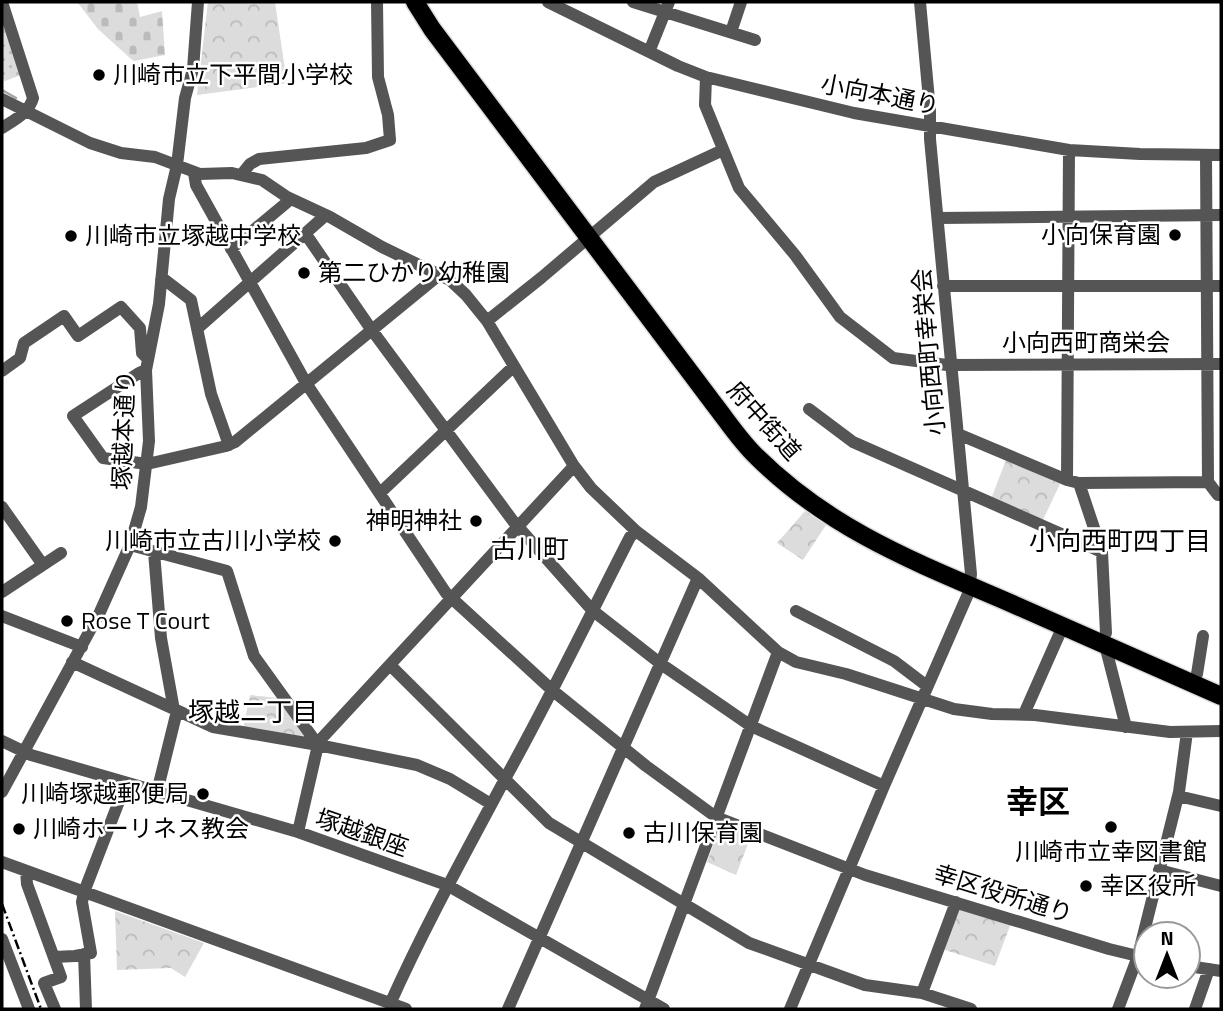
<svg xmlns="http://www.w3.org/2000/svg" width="1223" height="1011" viewBox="0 0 1223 1011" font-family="'Titillium Web','Noto Sans JP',sans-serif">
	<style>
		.grass { fill: url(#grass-dots) }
		.forest { fill: url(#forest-crowns) }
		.cemetery { fill: url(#cemetery-stones) }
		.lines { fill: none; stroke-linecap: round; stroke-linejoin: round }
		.stream { stroke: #a3a3a3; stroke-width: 2.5 }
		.highway-casing { stroke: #dbdbdb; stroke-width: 21 }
		.minor { stroke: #555; stroke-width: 12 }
		.highway { stroke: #000; stroke-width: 18 }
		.rail { stroke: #000; stroke-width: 2.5; stroke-dasharray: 10 3.5 2 3.5; stroke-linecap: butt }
		.poi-dot { fill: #000; stroke: #fff; stroke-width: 2.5 }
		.labels { text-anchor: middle; stroke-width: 5; stroke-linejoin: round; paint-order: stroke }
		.poi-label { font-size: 24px; fill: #000; stroke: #fff; text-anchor: start }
		.street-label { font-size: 24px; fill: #000; stroke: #fff }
		.neighbourhood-label { font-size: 26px; fill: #000; stroke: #fff }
		.district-label { font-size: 32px; font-weight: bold; fill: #000; stroke: #fff }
	</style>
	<defs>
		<pattern id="grass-dots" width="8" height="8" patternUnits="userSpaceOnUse" patternTransform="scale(1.75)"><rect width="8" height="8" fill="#dcdcdc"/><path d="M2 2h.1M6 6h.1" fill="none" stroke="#bbb" stroke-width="1.8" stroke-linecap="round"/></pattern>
		<pattern id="forest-crowns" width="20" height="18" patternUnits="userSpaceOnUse" patternTransform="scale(1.75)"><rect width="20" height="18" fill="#dcdcdc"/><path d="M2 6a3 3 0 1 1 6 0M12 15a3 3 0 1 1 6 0" fill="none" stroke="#bbb"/></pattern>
		<pattern id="cemetery-stones" width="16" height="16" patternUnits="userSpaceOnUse" patternTransform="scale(1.75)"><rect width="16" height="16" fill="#dcdcdc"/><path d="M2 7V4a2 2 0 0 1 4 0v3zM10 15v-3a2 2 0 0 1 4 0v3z" fill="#bbb"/></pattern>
	</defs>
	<rect width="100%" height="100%" fill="#fff"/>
	<path class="grass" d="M2,15L21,75L5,81L2,78Z"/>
	<path class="forest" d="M208,2H275L287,83L197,95Z
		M1006,460L1060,484L1042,522L991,499Z
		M805,511L826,525L803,560L777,543Z
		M250,695L279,698L312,742L243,729Z
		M720,826L751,836L736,875L707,862Z
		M958,907L1011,923L995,966L942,949Z
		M115,911L204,943L185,977L171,968L117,970Z"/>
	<path class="cemetery" d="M77,2H137L140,17L162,11L165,55L134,61L131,59L98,29Z"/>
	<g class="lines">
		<path class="stream" d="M2,90L16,98"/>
		<defs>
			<path id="highway" d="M415,2L432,29L714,404C728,422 741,442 757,457C831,530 915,562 1008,602C1079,633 1150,665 1221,696"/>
		</defs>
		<use href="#highway" class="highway-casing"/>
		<path class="minor" d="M548,2L678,66L706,77L854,113L1069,150L1140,154L1221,155
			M633,2L755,40
			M731,32L741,2
			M649,52L669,2
			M706,77L705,105L739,188L795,255L840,317L893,358L947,365L1221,364
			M2,99L90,143L121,153L155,157L200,174L232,173L262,180L287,197L330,217L382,247L450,280L466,295L487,321L574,466L591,488L636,531L698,578L778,652L796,662L846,674L954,709L992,714L1035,715L1170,732L1221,731
			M2,128C14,120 29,113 33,98L2,2
			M1206,155L1208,482L1218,495H1221
			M194,173L196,185L306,383L446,593L552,690L646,766L716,817L865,875L1109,949L1146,958
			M242,174L250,164L259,159L366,148L390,140L388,115L378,77L377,2
			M938,218L1221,215
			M305,233L371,329L513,521L592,610L661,664L751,726L884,786
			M231,249L291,199
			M161,280H165L191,300L211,394L229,445
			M943,286H1221
			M487,321L541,278L654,182L723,150
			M198,328L326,215
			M146,370L139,373L73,416L103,458L147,464L226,446L235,442L439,275
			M2,371L20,358L24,343L64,316L78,336L121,307L140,328L142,353L147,358
			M809,409L853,442L1102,552
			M958,434L1067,480L1079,483L1208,482
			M1067,480L1069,150
			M1079,483L1102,552L1106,633
			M380,493L513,367
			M2,507L43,565
			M130,545L227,571L254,656L318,745L417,765L450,779L491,804
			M154,552L161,638L174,710
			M2,592L61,553
			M796,611L894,661L927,686
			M2,616L82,647
			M1105,645L1126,727
			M72,662L213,727L318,745
			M390,665L549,823L749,943L865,985L922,993L971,1009
			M1197,674L1203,636
			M1024,714L1063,626
			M2,741L31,755L298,832L447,885L664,1009
			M2,792L100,612L130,545L141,507L149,441L146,370L159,304L169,199L177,165L185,98L193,69L198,2
			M157,792L177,711
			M1178,796L1221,806
			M298,832L318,745L322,738L574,466
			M2,862L406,1009
			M1159,870L1221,886
			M26,871L27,884L61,977L44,983L55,1009
			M2,939L29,1009
			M84,954L86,1009
			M54,957L75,956L91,953L82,902L84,892L126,783
			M1188,966L1221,971
			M922,993L956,902
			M390,1004C425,926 466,852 506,777C550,698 589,617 630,537L636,531
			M508,1009L698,578
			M645,1009L778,652
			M790,1009L884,786L968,594L971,574L930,139V111L920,2
			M1118,1009L1138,956L1179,792L1187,732
			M1195,1009L1209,969"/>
		<use href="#highway" class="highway"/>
		<path class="rail" d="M2,904L41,1009"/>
	</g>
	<g class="poi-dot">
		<circle cx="99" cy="75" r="7"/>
		<circle cx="1175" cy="235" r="7"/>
		<circle cx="71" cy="236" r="7"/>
		<circle cx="304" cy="273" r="7"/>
		<circle cx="476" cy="521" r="7"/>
		<circle cx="335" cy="541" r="7"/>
		<circle cx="67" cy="621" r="7"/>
		<circle cx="203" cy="794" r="7"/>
		<circle cx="1111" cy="827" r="7"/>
		<circle cx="19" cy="829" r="7"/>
		<circle cx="629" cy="833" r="7"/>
		<circle cx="1086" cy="886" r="7"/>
	</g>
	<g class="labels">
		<g class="poi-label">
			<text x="113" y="83">川崎市立下平間小学校</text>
			<text x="1161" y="243" text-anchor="end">小向保育園</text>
			<text x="85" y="244">川崎市立塚越中学校</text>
			<text x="318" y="281">第二ひかり幼稚園</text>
			<text x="462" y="529" text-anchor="end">神明神社</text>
			<text x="321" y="549" text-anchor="end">川崎市立古川小学校</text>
			<text x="81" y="629">Rose T Court</text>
			<text x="189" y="802" text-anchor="end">川崎塚越郵便局</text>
			<text x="33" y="837">川崎ホーリネス教会</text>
			<text x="643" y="841">古川保育園</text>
			<text x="1111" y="860" text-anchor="middle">川崎市立幸図書館</text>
			<text x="1100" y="894">幸区役所</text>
		</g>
		<g class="street-label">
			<text transform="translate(880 95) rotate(11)" y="8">小向本通り</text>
			<text x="1086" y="351">小向西町商栄会</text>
			<text transform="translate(929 352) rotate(-95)" y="8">小向西町幸栄会</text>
			<text transform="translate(764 421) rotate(48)" y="8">府中街道</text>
			<text transform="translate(124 430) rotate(-88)" y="8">塚越本通り</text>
			<text transform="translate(362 833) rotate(19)" y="8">塚越銀座</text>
			<text transform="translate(1003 894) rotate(17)" y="8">幸区役所通り</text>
		</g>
		<g class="neighbourhood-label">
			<text x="1120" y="550">小向西町四丁目</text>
			<text x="530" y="558">古川町</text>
			<text x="253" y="721">塚越二丁目</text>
		</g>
		<g class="district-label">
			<text x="1038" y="813">幸区</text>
		</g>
	</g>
	<rect width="1223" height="1011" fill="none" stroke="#000000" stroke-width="7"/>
	<g transform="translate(1167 955)"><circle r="33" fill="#ffffff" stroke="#999999" stroke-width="2"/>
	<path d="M0-5L12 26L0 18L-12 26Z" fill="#000000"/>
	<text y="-10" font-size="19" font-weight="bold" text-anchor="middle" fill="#000000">N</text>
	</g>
</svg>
